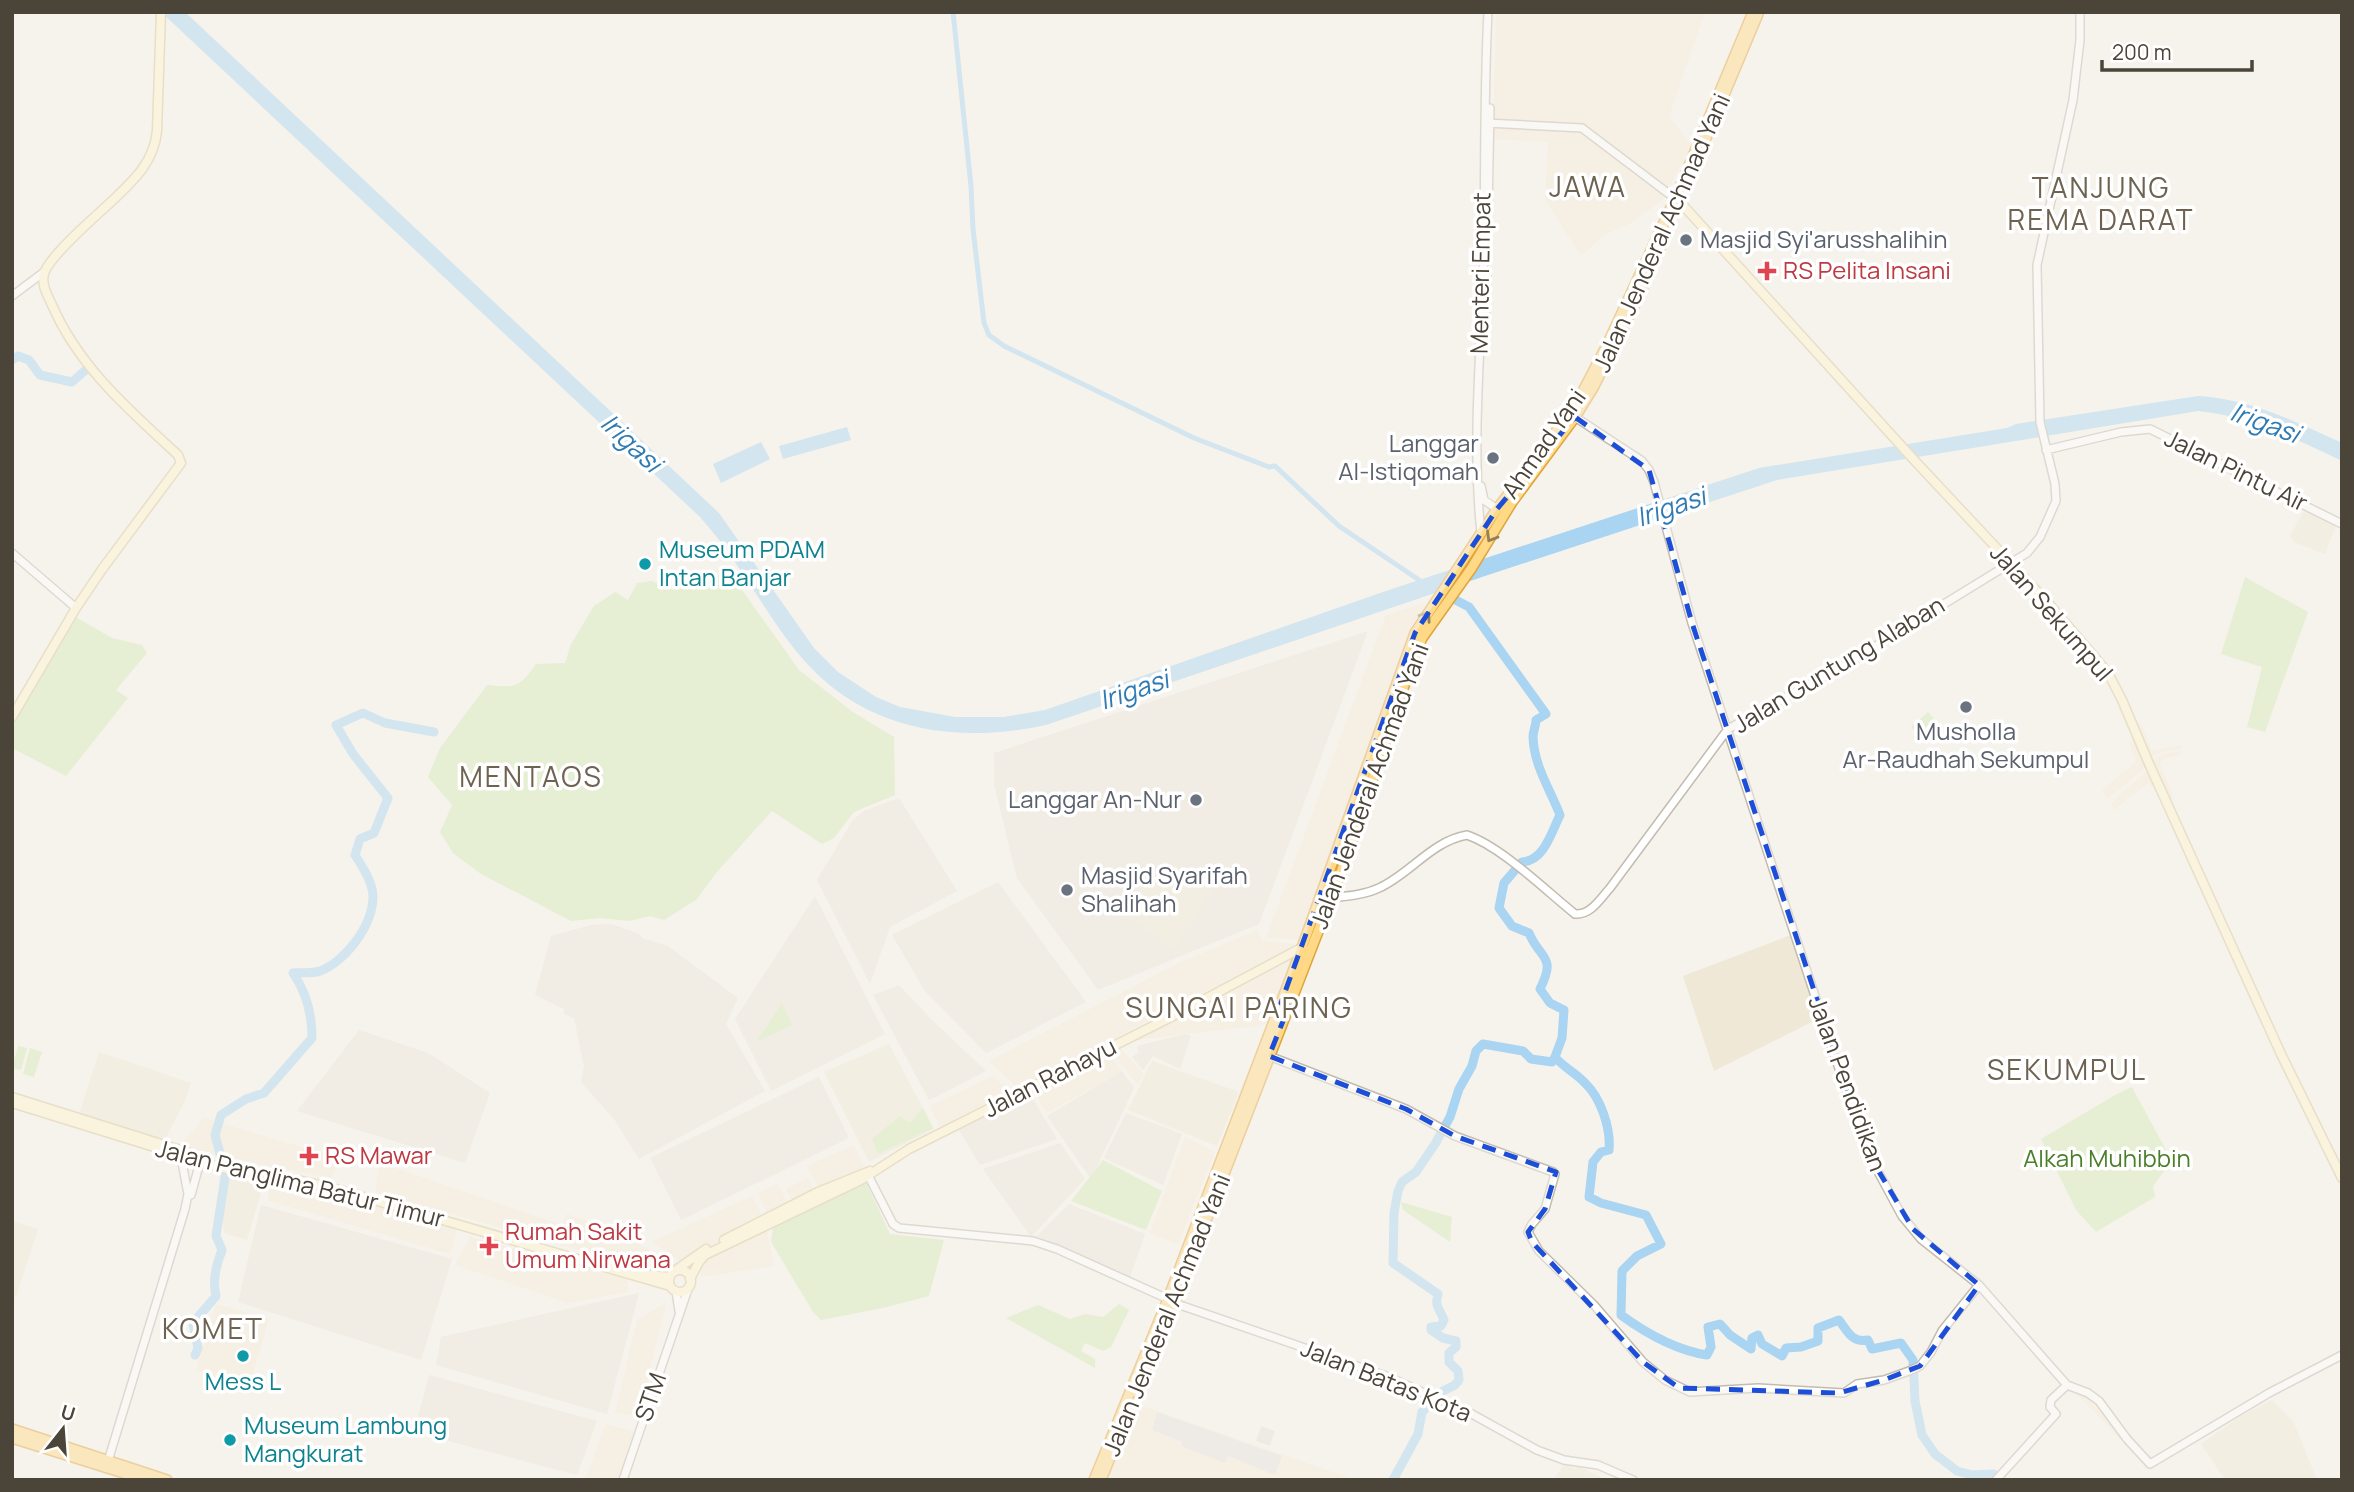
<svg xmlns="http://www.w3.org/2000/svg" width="2354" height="1492" viewBox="0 0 2354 1492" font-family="Manrope,sans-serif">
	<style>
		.residential { fill: #eae5da }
		.commercial { fill: #f7ead8 }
		.education { fill: #efe8d6 }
		.green { fill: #d2eab5 }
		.parking { fill: #e5e3e0 }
		.water { fill: #a9d4f2 }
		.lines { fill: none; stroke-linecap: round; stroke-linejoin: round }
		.canal { stroke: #a9d4f2; stroke-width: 5 }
		.river { stroke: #a9d4f2; stroke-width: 9 }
		.tertiary-casing { stroke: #c2bbae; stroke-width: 10 }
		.secondary-casing { stroke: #d6c79b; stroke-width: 11 }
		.trunk-casing { stroke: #e0a43c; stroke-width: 12 }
		.tertiary { stroke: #fff; stroke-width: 7 }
		.secondary { stroke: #fff3cd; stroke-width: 8 }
		.trunk { stroke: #ffd985; stroke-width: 9 }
		.oneway { stroke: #938057 }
		.marked { fill: none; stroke: #1d4ed8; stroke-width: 5; stroke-dasharray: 14 9; stroke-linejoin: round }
		.worship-dot { fill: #6b7280; stroke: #fff; stroke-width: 2.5 }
		.health-dot { fill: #e0444e; stroke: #fff; stroke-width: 2.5 }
		.culture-dot { fill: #0f9aa8; stroke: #fff; stroke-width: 2.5 }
		.labels { text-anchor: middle; stroke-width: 7; stroke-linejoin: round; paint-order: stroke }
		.street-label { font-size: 24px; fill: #4b4439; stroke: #fff }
		.worship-label { font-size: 24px; fill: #5b616d; stroke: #fff; text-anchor: start }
		.health-label { font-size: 24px; fill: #be3a42; stroke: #fff; text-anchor: start }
		.culture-label { font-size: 24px; fill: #0d838f; stroke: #fff; text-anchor: start }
		.park-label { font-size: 24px; fill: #4a7f2a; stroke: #fff }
		.water-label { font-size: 26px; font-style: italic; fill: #2e7ab2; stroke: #fff }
		.quarter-label { font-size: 28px; letter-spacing: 2px; fill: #6e6250; stroke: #fff }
	</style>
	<rect width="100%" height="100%" fill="#f6f3ec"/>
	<path class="residential" d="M1368,631L1259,924L1098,990L1017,878L994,784V753Z
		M899,798L957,891L890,927L870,984L817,880L853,820L864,811Z
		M998,882L1086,1002L986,1053L925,991L892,935Z
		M815,896L885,1034L771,1091L735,1019Z
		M612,924L639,934L642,938L668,946L738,998L726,1024L765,1091L639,1159L614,1119L581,1082L584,1066L574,1018L564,1014V1009L535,995L551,936L591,925Z
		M899,985L932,1020L986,1071L929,1100L873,995Z
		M359,1030L428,1053L490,1093L465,1163L297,1111Z
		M1185,1034L1191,1036L1180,1069L1153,1056L1143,1070L1132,1057L1139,1052L1137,1046Z
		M1122,1071L1134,1088L1091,1179L1047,1116Z
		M819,1077L849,1138L681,1220L650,1158Z
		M1030,1094L1057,1139L980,1165L956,1125Z
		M1126,1113L1182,1134L1163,1185L1104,1158Z
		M1060,1143L1085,1179L1031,1237L983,1169Z
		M1069,1204L1145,1234L1130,1277L1037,1236Z
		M261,1205L452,1259L421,1360L238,1302Z
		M639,1293L607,1414L436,1365L441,1337Z
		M429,1375L597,1421L577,1475L414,1432Z"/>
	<path class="commercial" d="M1496,12H1705L1669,116L1691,145L1662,201L1629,224L1604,235L1581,256L1545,200L1548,142L1493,139Z
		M1425,603L1299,939L1266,938L1386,615Z
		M2141,723L2152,751L2182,745L2181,749L2163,752L2149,758L2136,725Z
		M2137,736L2148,766L2107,799L2102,790L2136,762L2129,743Z
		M2181,751V755L2165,758L2160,764L2174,798L2168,800L2150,761L2166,753Z
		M2150,768L2157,784L2152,788L2148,783L2114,810L2111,803Z
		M1257,930L1262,941L1297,944L1018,1088L989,1061L1177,964Z
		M1293,956V964L1265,1025L1135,1040Z
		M1119,1047L1144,1074L1137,1084L1110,1051Z
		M1109,1053L1122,1071L1047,1113L1034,1091Z
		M993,1076L1011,1094L941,1130L930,1106Z
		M204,1118L338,1158L335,1170L331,1178L177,1148Z
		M1185,1137L1215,1152L1178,1244L1150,1233Z
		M854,1145L864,1167L820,1190L807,1166Z
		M380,1163L562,1225L567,1214L628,1236L661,1259L652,1271L375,1192Z
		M274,1175L458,1224L450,1254L267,1200Z
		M808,1178L815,1192L793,1203L786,1189Z
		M778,1184L788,1204L768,1215L758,1193Z
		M752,1196L763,1217L681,1262L652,1242Z
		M767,1230L774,1266L701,1277L702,1261Z
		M470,1237L627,1279L628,1292L568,1303L455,1265Z
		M666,1303L639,1416L615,1413L637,1320Z
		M216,1304L269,1319L249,1387L196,1371Z
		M2080,1391L2097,1403L2124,1438L2121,1440L2077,1394Z
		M1134,1403L1347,1477L1345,1480H1104Z
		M606,1424L639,1433L621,1480H585Z"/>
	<path class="education" d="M2305,509L2337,523L2325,554L2294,542L2290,536Z
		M1163,861L1216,884L1174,951L1128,917L1127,907Z
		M1791,935L1818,1019L1714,1071L1683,976Z
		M889,1044L934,1129L869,1162L824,1072Z
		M99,1052L191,1083L184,1103L164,1141L79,1114Z
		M1152,1061L1239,1092L1217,1146L1128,1110Z
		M219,1177L264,1182L247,1240L224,1233Z
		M12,1221L38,1229L16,1297L12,1296Z
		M2272,1400L2293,1421L2317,1480H2225L2201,1444L2241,1416Z
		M1565,1463L1575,1469L1578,1466L1602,1478L1553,1480Z"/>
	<path class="green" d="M718,575L742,590L799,670L853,712L894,737L895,795L854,812L834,838L822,844L772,811L717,872L696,900L664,920L650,916L629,921L600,918L571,921L481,874L453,853L440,832L452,805L428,777L440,748L487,685C516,688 519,688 536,664L565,663L571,644L594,606L615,592L628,600L637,583L652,581L673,590L686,578Z
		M2245,577L2308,612L2265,732L2247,727L2262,667L2221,654Z
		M74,616L112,638L142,645L147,653L116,690L128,698L66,776L12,748V721Z
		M1928,712L1935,720L1918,734L1912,728V726Z
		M782,1003L792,1025L758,1041L759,1038Z
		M18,1046L27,1048L21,1070L12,1068Z
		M30,1048L42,1052L34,1077L23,1074Z
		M2132,1087L2166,1150L2156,1164L2165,1170L2153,1186L2155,1197L2096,1232L2076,1210L2041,1139L2115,1095Z
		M923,1108L933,1128L878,1154L872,1139L900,1116L910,1123Z
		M1103,1160L1162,1191L1146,1230L1071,1201Z
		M865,1180L890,1234L944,1240L929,1296L883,1308L821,1320L813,1312L771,1242L773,1227Z
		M1401,1202L1452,1217L1450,1242L1403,1210Z
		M1119,1304L1129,1310L1111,1347L1103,1351L1085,1343L1081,1351L1095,1359V1368L1006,1318L1038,1305L1070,1319L1085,1314L1103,1317Z"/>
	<path class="parking" d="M1157,1412L1282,1456L1275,1475L1228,1456L1225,1463L1181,1446L1182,1442L1152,1430Z
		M1261,1426L1275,1431L1270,1446L1256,1441Z"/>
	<path class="water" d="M161,12H185L719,513L814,648L838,672L876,697L900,707L955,717H1004L1045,710L1386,591L1759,468L2007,428L2016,424L2198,396C2251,399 2294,421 2342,443V461C2295,439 2250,416 2198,411L1777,480L1485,576L1046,725C952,745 859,730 796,651C762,608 737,558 700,517Z
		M847,427L851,440L783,459L779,446Z
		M761,442L770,459L721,483L713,464Z"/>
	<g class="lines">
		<path class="canal" d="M953,12L971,186L973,229L984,323L989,335L1004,346L1194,438L1269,467L1275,466L1339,526L1425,584"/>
		<path class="river" d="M12,360L18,356L29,360L40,375L72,382L89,367
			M1446,595L1469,607L1546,714L1536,720C1536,726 1533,731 1533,737C1534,766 1550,789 1560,815C1551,833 1544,861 1522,862L1504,883L1499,908L1512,926L1529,933C1540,960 1557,955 1540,989L1550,1003L1564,1010L1562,1038L1555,1057C1563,1067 1576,1073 1585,1083C1601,1098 1611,1129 1609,1150L1601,1152L1593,1162L1589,1197L1601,1203L1646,1215L1661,1244L1637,1256L1622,1271L1621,1315C1647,1334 1675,1350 1707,1355L1711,1347L1708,1327L1720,1324L1730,1335L1751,1349L1752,1338L1758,1335L1762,1344L1782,1356L1786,1348L1801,1347L1818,1341V1328L1839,1320C1848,1332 1852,1343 1868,1340L1872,1349L1901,1343L1913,1360L1915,1401L1922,1435L1935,1454L1957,1471L1972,1475L1994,1474L2000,1480
			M222,1161L215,1135L221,1115L246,1099L264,1093L312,1038C312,1014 307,993 293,973C301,972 313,974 320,971C347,961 379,918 372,889C370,877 361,865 355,855L360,839L374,833L388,798L353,754L336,725L363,713L385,723L434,732
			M195,1355L198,1348L193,1323L216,1296C212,1280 216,1265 222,1250L216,1236L226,1171
			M1393,1480L1418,1434L1422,1412L1443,1391L1455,1385L1459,1380L1458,1371L1449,1362V1353L1456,1347V1341L1443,1338L1431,1330V1327L1441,1326L1444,1320C1440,1309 1434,1307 1438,1294L1393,1263L1394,1213L1398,1191L1402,1182L1416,1172L1435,1144L1450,1117L1459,1089L1472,1066L1476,1051L1483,1044L1523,1051L1531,1059L1552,1062L1555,1057"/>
		<defs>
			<path id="tertiary" d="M1487,123L1582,128L1677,200
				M1488,211L1490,108
				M12,296L44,272
				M1484,348L1487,276
				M1575,417L1642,461L1649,470L1654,482L1692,623L1847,1093L1868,1153L1902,1216L1921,1239L1979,1285L2067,1385L2088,1393L2099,1401L2127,1439L2150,1464L2269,1393L2342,1355
				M2046,450L2121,432L2150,429L2342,524
				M1481,486L1484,500L1497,509
				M1481,533C1471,438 1482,341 1484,246C1485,168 1484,90 1488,12
				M12,553L76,608
				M1331,898C1347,896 1364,895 1379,888C1410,874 1432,841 1467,835C1502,847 1545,890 1575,914C1591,915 1600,899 1610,888L1728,729L1843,666L2027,553L2040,537L2056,501L2055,484L2040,422L2037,265L2073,100L2080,40V12
				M1269,1056L1406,1109L1455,1136L1553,1172L1555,1174L1545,1209L1532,1224L1528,1232L1539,1251L1594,1305L1643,1362L1665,1380L1690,1392L1758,1388L1844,1393L1857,1384L1884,1380L1909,1371L1920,1366L1931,1352L1942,1331L1979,1285
				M867,1173L893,1224L899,1228L1033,1241L1057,1249L1168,1299
				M191,1195L200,1162
				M676,1291L679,1311
				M1174,1303L1386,1376L1470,1413L1537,1450L1564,1460L1598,1465L1633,1480
				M108,1461L185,1209L188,1194L181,1157
				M623,1480L689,1286
				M1996,1480L2056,1414L2050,1407L2051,1400L2067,1385"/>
			<path id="secondary" d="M1680,202L1915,461L2050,605L2098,661L2108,673L2122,700L2150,766L2281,1054L2342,1178
				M12,717L76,608L103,568L181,463L178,455C129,410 79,367 52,305C48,296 41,285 44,274C48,257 97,215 112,201C134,180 154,162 157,131L161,12
				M12,1097L193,1154
				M12,1103L222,1168L275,1175L329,1187L670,1286
				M724,1240L818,1192L870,1171
				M584,1256L650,1275L669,1277
				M669 1281a11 11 0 1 1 22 0a11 11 0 1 1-22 0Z
				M673,1272L706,1249
				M690,1279L699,1262L705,1255L861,1180L909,1149L1173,1016L1303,947"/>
			<path id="trunk" d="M1724,95L1758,14
				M1691,176L1713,120
				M1136,1392L1174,1303L1343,867L1415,653L1422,638L1471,569L1512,502L1575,417L1593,388L1637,300L1665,237
				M12,1429L167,1480
				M12,1438L146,1480
				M1094,1480L1168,1299L1300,953L1415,633L1497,509L1549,442L1582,393L1607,345L1675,199L1753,12
				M1101,1480L1126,1418"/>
		</defs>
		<use href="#tertiary" class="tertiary-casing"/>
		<use href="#secondary" class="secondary-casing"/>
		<use href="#trunk" class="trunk-casing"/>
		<use href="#tertiary" class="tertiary"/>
		<use href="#secondary" class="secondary"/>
		<use href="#trunk" class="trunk"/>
	</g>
	<defs><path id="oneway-chevron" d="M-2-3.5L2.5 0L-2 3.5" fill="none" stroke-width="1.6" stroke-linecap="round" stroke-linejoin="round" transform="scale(1.75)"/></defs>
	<g class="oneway">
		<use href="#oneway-chevron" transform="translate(1491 537) rotate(121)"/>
		<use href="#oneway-chevron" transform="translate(1426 616) rotate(-56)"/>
	</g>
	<path d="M0 0H2354V1492H0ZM1575,417L1649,470L1692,623L1868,1153L1913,1229L1979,1285L1920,1366L1884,1380L1839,1393L1679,1388L1643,1362L1532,1242L1528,1232L1545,1209L1556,1172L1455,1136L1406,1109L1269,1056L1289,1006L1281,1003L1415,633L1497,509Z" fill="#f6f3ec" fill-opacity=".55" fill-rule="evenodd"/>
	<path class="marked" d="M1575,417L1649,470L1692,623L1868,1153L1913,1229L1979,1285L1920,1366L1884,1380L1839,1393L1679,1388L1643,1362L1532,1242L1528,1232L1545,1209L1556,1172L1455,1136L1406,1109L1269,1056L1289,1006L1281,1003L1415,633L1497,509Z"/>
	<g class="worship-dot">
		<circle cx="1686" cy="240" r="7"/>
		<circle cx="1493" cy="458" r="7"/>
		<circle cx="1966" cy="707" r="7"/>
		<circle cx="1196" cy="800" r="7"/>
		<circle cx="1067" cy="890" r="7"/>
	</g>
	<g class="health-dot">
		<path d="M1763.5 260.5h7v7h7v7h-7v7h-7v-7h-7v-7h7z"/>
		<path d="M305.5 1145.5h7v7h7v7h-7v7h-7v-7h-7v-7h7z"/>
		<path d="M485.5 1235.5h7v7h7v7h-7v7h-7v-7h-7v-7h7z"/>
	</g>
	<g class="culture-dot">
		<circle cx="645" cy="564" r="7"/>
		<circle cx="243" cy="1356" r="7"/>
		<circle cx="230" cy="1440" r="7"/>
	</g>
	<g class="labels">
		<g class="street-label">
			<text transform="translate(1662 233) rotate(-66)" y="8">Jalan Jenderal Achmad Yani</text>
			<text transform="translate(1481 273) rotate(-89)" y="8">Menteri Empat</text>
			<text transform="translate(1544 444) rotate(-55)" y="8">Ahmad Yani</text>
			<text transform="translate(2236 471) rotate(26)" y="8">Jalan Pintu Air</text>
			<text transform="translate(2051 613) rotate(49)" y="8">Jalan Sekumpul</text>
			<text transform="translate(1839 665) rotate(-31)" y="8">Jalan Guntung Alaban</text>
			<text transform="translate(1370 786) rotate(-70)" y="8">Jalan Jenderal Achmad Yani</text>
			<text transform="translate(1050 1078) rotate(-27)" y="8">Jalan Rahayu</text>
			<text transform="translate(1847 1084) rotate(70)" y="8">Jalan Pendidikan</text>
			<text transform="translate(300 1184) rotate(14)" y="8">Jalan Panglima Batur Timur</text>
			<text transform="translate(1167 1315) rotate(-68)" y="8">Jalan Jenderal Achmad Yani</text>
			<text transform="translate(1386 1381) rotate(22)" y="8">Jalan Batas Kota</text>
			<text transform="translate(651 1397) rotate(-71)" y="8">STM</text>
		</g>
		<g class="worship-label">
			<text x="1700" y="248">Masjid Syi'arusshalihin</text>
			<text x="1479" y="452" text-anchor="end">Langgar<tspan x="1479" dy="28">Al-Istiqomah</tspan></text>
			<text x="1966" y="740" text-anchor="middle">Musholla<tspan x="1966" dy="28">Ar-Raudhah Sekumpul</tspan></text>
			<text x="1182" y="808" text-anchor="end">Langgar An-Nur</text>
			<text x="1081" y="884">Masjid Syarifah<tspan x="1081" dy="28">Shalihah</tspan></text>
		</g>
		<g class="health-label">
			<text x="1783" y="279">RS Pelita Insani</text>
			<text x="325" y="1164">RS Mawar</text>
			<text x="505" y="1240">Rumah Sakit<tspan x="505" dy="28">Umum Nirwana</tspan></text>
		</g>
		<g class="culture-label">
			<text x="659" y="558">Museum PDAM<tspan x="659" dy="28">Intan Banjar</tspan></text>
			<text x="243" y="1390" text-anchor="middle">Mess L</text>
			<text x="244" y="1434">Museum Lambung<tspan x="244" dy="28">Mangkurat</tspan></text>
		</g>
		<g class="park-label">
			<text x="2107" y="1167">Alkah Muhibbin</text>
		</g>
		<g class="water-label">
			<text transform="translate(2265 423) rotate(20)" y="9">Irigasi</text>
			<text transform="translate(631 443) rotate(43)" y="9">Irigasi</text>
			<text transform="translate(1671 507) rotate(-19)" y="9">Irigasi</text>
			<text transform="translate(1134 690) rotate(-19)" y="9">Irigasi</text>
		</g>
		<g class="quarter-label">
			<text x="1588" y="197">JAWA</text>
			<text x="2101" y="198">TANJUNG<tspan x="2101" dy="32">REMA DARAT</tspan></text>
			<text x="531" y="787">MENTAOS</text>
			<text x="1239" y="1018">SUNGAI PARING</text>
			<text x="2067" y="1080">SEKUMPUL</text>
			<text x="213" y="1339">KOMET</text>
		</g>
	</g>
	<rect width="2354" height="1492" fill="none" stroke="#4b4439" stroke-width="28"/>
	<g transform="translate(63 1429) rotate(17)" stroke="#ffffff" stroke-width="5" paint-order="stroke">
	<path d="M0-5L12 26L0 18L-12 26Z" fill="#4b4439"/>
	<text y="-10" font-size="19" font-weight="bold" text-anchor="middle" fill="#4b4439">U</text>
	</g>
	<path d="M2102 60v10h150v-10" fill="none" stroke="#4b4439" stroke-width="3.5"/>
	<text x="2112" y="60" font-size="21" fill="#4b4439" stroke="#ffffff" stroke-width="5" paint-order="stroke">200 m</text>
</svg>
